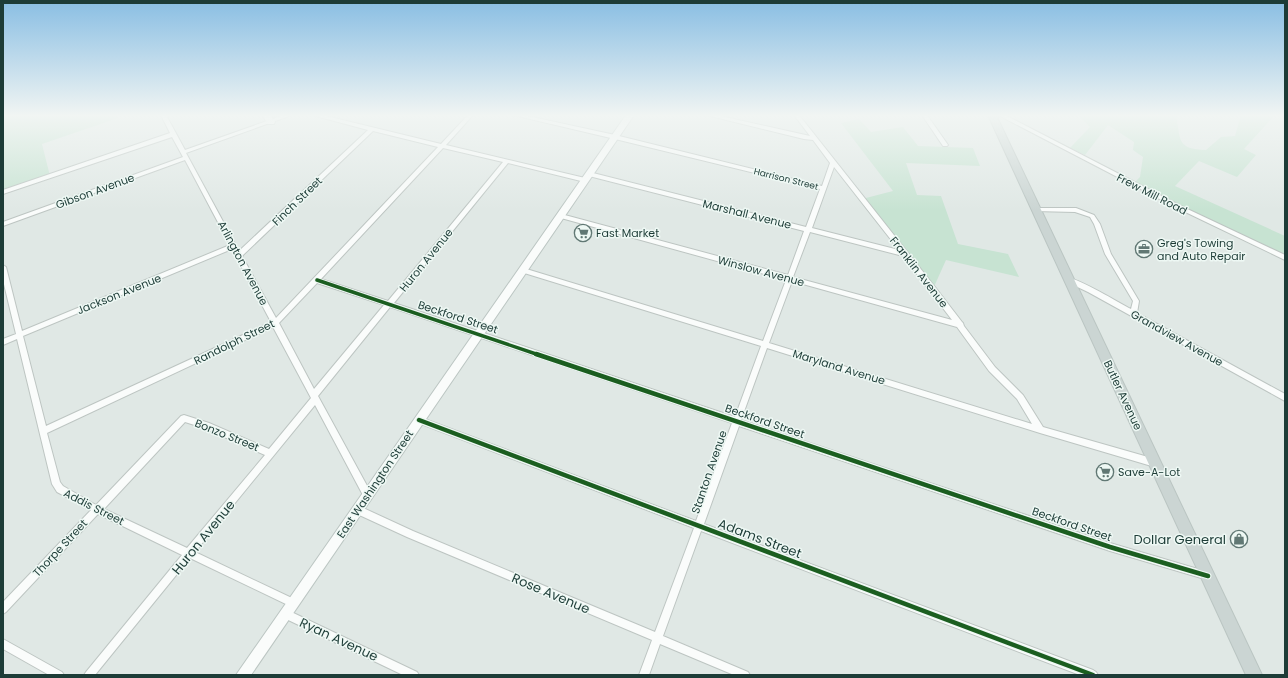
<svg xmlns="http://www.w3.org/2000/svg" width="1288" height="678" viewBox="0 0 1288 678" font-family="Poppins,sans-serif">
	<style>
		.green { fill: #c7e3d2 }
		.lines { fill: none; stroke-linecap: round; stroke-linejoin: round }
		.street-casing { stroke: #bdc5c2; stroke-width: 2 }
		.secondary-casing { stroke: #bcc6c3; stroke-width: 2 }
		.primary-casing { stroke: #bac5c2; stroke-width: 2 }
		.street { fill: #fafcfb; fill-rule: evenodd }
		.secondary { fill: #fafcfb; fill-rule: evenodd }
		.primary { fill: #cbd5d3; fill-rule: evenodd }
		.cycleway-far1-casing { stroke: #eef8f4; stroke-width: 5.5 }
		.cycleway-casing { stroke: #eef8f4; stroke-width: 7 }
		.cycleway-far1 { stroke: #1b5e20; stroke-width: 3.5 }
		.cycleway { stroke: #1b5e20; stroke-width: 4.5 }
		.labels { text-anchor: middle; stroke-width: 3; stroke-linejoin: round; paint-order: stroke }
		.far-street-label { font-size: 9px; fill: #1d3c37; stroke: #eef8f4 }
		.street-label { font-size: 11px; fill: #1d3c37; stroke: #eef8f4 }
		.poi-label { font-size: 11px; fill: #1d3c37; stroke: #eef8f4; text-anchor: start }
		.near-street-label { font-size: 13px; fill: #1d3c37; stroke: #eef8f4 }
		.near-poi-label { font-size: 13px; fill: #1d3c37; stroke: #eef8f4; text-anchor: end }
	</style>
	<rect width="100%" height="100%" fill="#e0e8e5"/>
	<path class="green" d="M3,115H117L118,118L42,144L50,176L3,192Z
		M1078,115H1176C1181,140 1176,149 1206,150L1221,137L1235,136L1241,115H1275L1244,149L1256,155L1237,177L1199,161L1175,186L1285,236V258L1133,184L1140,177L1143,157L1133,150L1134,142L1108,125L1085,155L1070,148L1090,127Z
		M859,119L871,132L903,127L918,146L973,148L980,166L906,163L917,195L941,196L958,244L1008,254L1019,277L946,260L933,289L862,199L893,191L841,123Z"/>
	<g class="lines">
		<defs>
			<path id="street" d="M161,115H166L185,150L284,115H292L186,153L239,251L368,130L312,115H322L441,144L468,115H473L446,145L585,178L588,180L585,182L508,163L394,303L735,417L761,346L521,272L520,270L523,268L763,341L786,280L561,218L558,216L561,214L788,275L804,231L589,176L586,174L589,172L806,227L820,189L615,139L513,115H523L615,135L822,186L830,163L813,140L804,139L706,115H716L810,136L794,115H799L935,287L962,322L963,323L964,326L995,367L1023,395L1043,427L1155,459L1158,460L1159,463L1158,466L1155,467L1040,433L767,348L741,420L1110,543L1208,572L1211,573L1212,576L1211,579L1208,580L1110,551L739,426L704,524L1093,670L1096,672L1098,675H1080L701,531L663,636L748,672L750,675H734L660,644L649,675H639L652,640L407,537L355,513L354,510L355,507L358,506L361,507L413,531L655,632L694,528L416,422L415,420L416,418L419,417L422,418L696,521L732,423L390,307L318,396L371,493L372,496L371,499L368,500L365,499L315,405L195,552L296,600L298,603L296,606L293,608L290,606L190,558L95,675H84L86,672L182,555L98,514L6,612L3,614V602L91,510L57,492L52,484L17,339L3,345V339L16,334L3,280V265L6,267L22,331L230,245L185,160L3,226V222L183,157L172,137L3,194V190L170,133ZM373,131L438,147L276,318L242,256ZM443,148L503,162L388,301L321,279ZM834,167L899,250L812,228ZM810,232L903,256L952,320L793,277ZM232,249L271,322L46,426L23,336ZM792,281L957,327L989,371L1017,399L1032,424L769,343ZM317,283L384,305L314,389L279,323ZM273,327L311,398L269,449L209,423L184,415L181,416L96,505L63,486L60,482L47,433ZM185,422L204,428L265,455L187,548L104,509Z
				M922,115H927L948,145L947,146H943Z
				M998,115H1005L1181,206L1285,255V260L1177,208Z
				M1036,208H1076L1094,215L1100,224L1111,254L1139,301L1137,313L1285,394V401L1088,292L1067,282L1066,280L1067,278C1077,277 1119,303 1131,309L1133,301L1105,254L1094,224L1090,217L1075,212L1034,211L1033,210L1034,209Z
				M285,609L417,672L419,675H403L282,617L280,614L282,611Z
				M3,639L62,672L64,675H49L3,649Z"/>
			<path id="secondary" d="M262,115H270L275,122L274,124H268Z
				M626,115H634L251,675H236Z"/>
			<path id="primary" d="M988,115H996L1262,675H1246Z"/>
		</defs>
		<use href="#street" class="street-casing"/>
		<use href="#secondary" class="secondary-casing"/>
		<use href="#primary" class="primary-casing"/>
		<use href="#street" class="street"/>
		<use href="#secondary" class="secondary"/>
		<use href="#primary" class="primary"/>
		<defs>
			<path id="cycleway-far1" d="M317,280L539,355"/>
			<path id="cycleway" d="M536,354L1110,547L1208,576
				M419,420L1093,675"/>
		</defs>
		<use href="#cycleway-far1" class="cycleway-far1-casing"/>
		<use href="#cycleway" class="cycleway-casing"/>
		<use href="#cycleway-far1" class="cycleway-far1"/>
		<use href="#cycleway" class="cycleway"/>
	</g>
	<linearGradient id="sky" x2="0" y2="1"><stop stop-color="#89bee3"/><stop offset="0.55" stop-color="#f1f5f3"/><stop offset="1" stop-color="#f1f5f3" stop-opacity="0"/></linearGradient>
	<rect width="1288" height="210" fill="url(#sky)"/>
	<defs>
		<symbol id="supermarket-ring" viewBox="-11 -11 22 22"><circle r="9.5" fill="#eef8f4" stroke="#617874" stroke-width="1.5"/><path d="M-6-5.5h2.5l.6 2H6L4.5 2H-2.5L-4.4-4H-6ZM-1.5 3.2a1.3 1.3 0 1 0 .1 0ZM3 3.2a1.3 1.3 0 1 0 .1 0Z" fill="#617874"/></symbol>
		<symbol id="office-ring" viewBox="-11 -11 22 22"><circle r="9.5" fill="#eef8f4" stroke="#617874" stroke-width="1.5"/><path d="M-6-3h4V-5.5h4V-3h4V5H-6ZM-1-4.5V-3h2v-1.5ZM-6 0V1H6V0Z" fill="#617874"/></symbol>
		<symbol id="shop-ring" viewBox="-11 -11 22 22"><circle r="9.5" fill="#eef8f4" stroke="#617874" stroke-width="1.5"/><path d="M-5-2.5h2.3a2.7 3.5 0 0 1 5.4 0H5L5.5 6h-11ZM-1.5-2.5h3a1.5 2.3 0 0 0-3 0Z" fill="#617874"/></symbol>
	</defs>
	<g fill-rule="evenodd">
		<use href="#supermarket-ring" x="573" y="223" width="20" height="20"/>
		<use href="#office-ring" x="1134" y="239" width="20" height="20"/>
		<use href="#supermarket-ring" x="1095" y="462" width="20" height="20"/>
		<use href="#shop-ring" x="1229" y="529" width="20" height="20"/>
	</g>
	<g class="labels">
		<g class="far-street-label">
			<text transform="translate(786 179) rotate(14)" y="3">Harrison Street</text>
		</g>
		<g class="street-label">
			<text transform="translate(95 191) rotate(-20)" y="4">Gibson Avenue</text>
			<text transform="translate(1152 194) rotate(27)" y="4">Frew Mill Road</text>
			<text transform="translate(297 201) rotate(-44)" y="4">Finch Street</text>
			<text transform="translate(747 214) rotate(14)" y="4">Marshall Avenue</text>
			<text transform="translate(426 260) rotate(-51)" y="4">Huron Avenue</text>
			<text transform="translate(243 263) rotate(62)" y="4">Arlington Avenue</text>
			<text transform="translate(761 271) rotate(15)" y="4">Winslow Avenue</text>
			<text transform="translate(919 272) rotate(52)" y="4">Franklin Avenue</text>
			<text transform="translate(119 294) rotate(-22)" y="4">Jackson Avenue</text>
			<text transform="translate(458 317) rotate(18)" y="4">Beckford Street</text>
			<text transform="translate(1177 338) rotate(29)" y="4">Grandview Avenue</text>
			<text transform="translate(234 342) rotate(-26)" y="4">Randolph Street</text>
			<text transform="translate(839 367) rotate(17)" y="4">Maryland Avenue</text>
			<text transform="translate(1123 395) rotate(65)" y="4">Butler Avenue</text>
			<text transform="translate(765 421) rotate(19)" y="4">Beckford Street</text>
			<text transform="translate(227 435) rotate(22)" y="4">Bonzo Street</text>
			<text transform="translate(709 472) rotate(-71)" y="4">Stanton Avenue</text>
			<text transform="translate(375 484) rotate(-56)" y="4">East Washington Street</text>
			<text transform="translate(94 507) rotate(27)" y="4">Addis Street</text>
			<text transform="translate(1072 524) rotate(19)" y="4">Beckford Street</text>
			<text transform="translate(60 548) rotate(-47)" y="4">Thorpe Street</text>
		</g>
		<g class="poi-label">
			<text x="596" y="237">Fast Market</text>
			<text x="1157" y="247">Greg's Towing<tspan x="1157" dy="13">and Auto Repair</tspan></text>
			<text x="1118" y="476">Save-A-Lot</text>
		</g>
		<g class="near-street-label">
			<text transform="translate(203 537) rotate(-51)" y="5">Huron Avenue</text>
			<text transform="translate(760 538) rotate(21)" y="5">Adams Street</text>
			<text transform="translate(551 593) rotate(23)" y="5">Rose Avenue</text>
			<text transform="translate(339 639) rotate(25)" y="5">Ryan Avenue</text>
		</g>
		<g class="near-poi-label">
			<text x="1226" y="544">Dollar General</text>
		</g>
	</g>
	<rect width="1288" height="678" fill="none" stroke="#1d3c37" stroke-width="8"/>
</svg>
